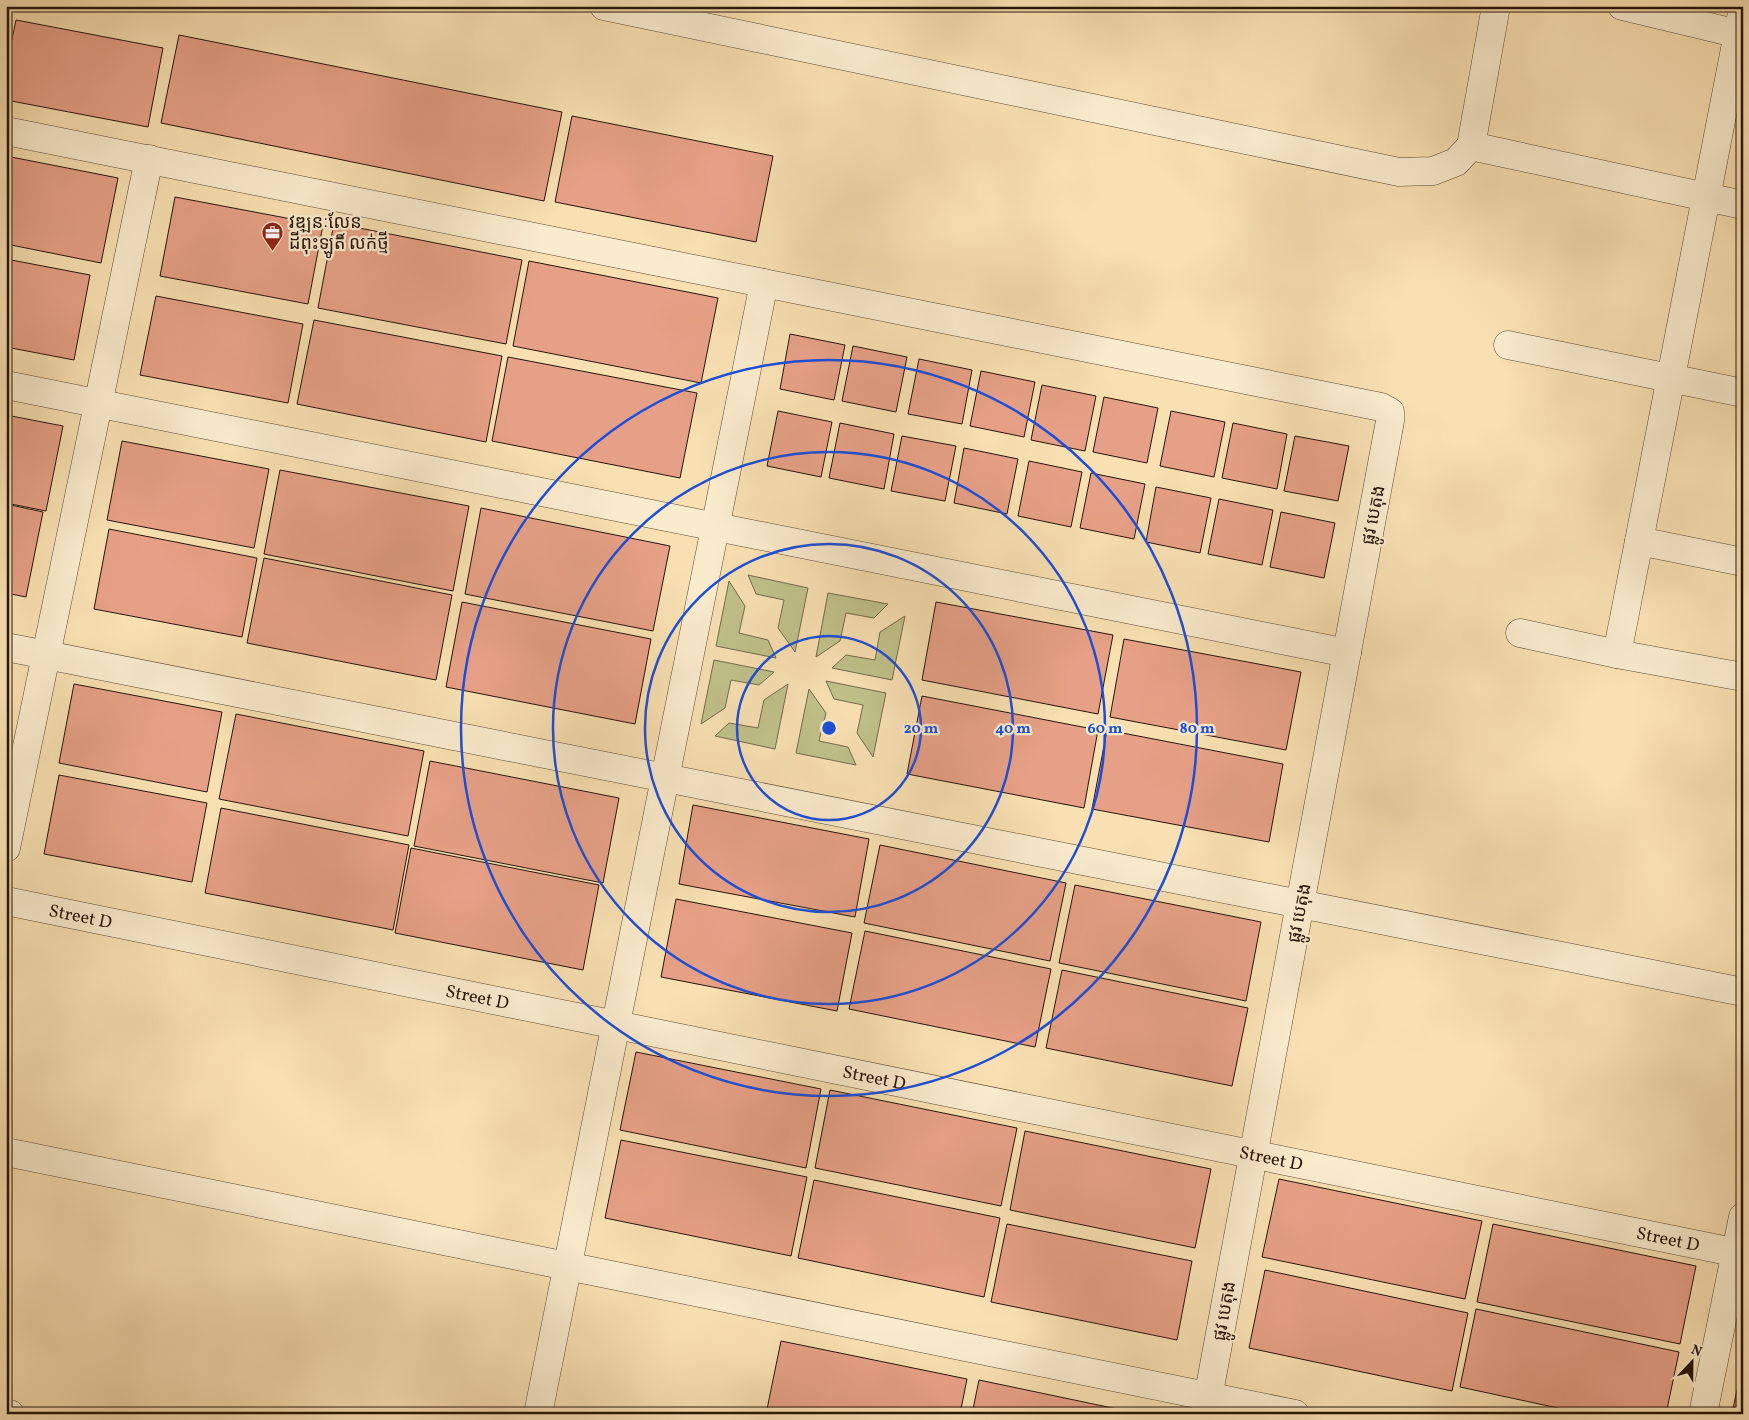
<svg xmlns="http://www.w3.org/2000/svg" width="1749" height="1420" viewBox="0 0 1749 1420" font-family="Vollkorn,'Noto Sans Khmer',serif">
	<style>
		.green { fill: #c0c18a; stroke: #746a4a }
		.building { fill: #e6a087; stroke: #271409 }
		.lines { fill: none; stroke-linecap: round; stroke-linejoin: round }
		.minor-casing { stroke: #5b4733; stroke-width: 29 }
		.minor { stroke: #faebcd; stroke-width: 28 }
		.ring { fill: none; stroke: #1d4ed8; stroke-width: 2.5 }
		.labels { text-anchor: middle; stroke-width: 4.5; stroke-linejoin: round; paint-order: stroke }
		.poi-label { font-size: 18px; fill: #271409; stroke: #faebcd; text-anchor: start }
		.street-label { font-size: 18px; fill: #271409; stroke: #faebcd }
		.centre { fill: #1d4ed8; stroke: #faebcd; stroke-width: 2.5 }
		.ring-label { font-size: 15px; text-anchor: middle; font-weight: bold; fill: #1d4ed8; stroke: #faebcd; stroke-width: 4.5; stroke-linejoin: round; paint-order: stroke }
	</style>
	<rect width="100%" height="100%" fill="#f8e0b2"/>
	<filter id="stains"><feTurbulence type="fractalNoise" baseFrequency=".004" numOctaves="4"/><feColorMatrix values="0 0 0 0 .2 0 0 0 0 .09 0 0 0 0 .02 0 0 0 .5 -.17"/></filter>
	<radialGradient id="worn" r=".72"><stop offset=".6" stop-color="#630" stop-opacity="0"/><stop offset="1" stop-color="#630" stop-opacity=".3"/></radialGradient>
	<path class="green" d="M748,575L808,588L795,652L778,628L784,600L756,594Z
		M729,581L745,606L739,633L768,640L776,658L716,646Z
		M828,593L888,604L874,618L846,613L840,641L816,657Z
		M905,616L892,680L832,668L846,655L875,660L880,632Z
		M714,660L774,672L759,685L731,680L725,708L701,724Z
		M826,681L886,693L873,757L857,733L863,705L834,699Z
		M788,684L775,749L715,736L729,723L758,728L764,700Z
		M809,689L826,713L819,741L848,747L856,765L796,753Z"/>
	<path class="building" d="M16,20L163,48L148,127L6,100V68Z
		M179,35L562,112L544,201L161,123Z
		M572,116L773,156L756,242L555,202Z
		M6,156L118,178L101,263L6,244Z
		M175,197L323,225L308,304L160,276Z
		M334,223L522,260L506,344L318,308Z
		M6,259L90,275L74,360L6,347Z
		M529,261L718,298L701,383L513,346Z
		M156,296L303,324L288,403L140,375Z
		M314,320L502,356L486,442L297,404Z
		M790,334L845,345L834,400L780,389Z
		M853,346L907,357L896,412L842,401Z
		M508,357L697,393L680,478L492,441Z
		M919,359L972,370L962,424L908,414Z
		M981,371L1035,382L1024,437L970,426Z
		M1042,385L1096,396L1085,451L1031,440Z
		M1104,397L1158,408L1147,463L1093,452Z
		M778,411L832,422L821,477L767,466Z
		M1171,411L1225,422L1214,477L1160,466Z
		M6,415L63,426L46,511L6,503Z
		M840,423L894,434L884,489L829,478Z
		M1233,423L1287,434L1277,489L1222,478Z
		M902,436L956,446L945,501L891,491Z
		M1295,436L1349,446L1338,501L1284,491Z
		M122,441L269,469L254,548L107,520Z
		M964,448L1018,459L1007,514L954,503Z
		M1029,461L1082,472L1071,527L1018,516Z
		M280,470L469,506L453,591L264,554Z
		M1091,473L1145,484L1134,539L1080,528Z
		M1156,487L1211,498L1200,553L1146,542Z
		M1219,499L1273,510L1262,565L1208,554Z
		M6,504L43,512L26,597L6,593Z
		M481,508L670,546L653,631L465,594Z
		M1281,512L1335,523L1324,578L1270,567Z
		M109,529L257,558L242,637L94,609Z
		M264,558L452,595L436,680L247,643Z
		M462,602L651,639L635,724L446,687Z
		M936,602L1113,635L1098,714L922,680Z
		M1124,639L1301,672L1286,750L1110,717Z
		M6,666L12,667L6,697Z
		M74,684L222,712L207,792L59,763Z
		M922,696L1098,730L1084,808L907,774Z
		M236,714L424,751L408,836L219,799Z
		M1107,730L1283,764L1269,842L1092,809Z
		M430,761L619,798L603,883L414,846Z
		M59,775L207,803L192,882L44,854Z
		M693,805L869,839L855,917L679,884Z
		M221,808L409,845L393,930L205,893Z
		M880,845L1066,883L1050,961L864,923Z
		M411,848L599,885L583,970L395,933Z
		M1075,885L1261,922L1246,1001L1059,963Z
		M676,899L852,933L837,1011L661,977Z
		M865,931L1051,969L1035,1047L849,1009Z
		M1062,970L1248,1008L1232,1086L1046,1048Z
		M636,1052L821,1089L806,1168L620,1130Z
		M830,1090L1017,1128L1001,1206L815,1168Z
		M1025,1131L1211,1169L1195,1248L1010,1210Z
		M621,1140L807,1177L791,1256L605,1218Z
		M1279,1179L1482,1221L1465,1299L1262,1257Z
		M814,1180L1000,1218L984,1297L798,1258Z
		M1007,1224L1192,1261L1177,1340L991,1302Z
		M1493,1224L1696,1266L1680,1344L1477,1302Z
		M1265,1270L1468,1313L1452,1391L1249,1348Z
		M1476,1309L1679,1352L1666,1414H1586L1460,1387Z
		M781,1341L967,1379L960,1414H766Z
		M1741,1370H1743V1414H1732Z
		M979,1380L1141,1414H972Z"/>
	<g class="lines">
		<defs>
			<g id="minor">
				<path d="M604,6L1399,172L1433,171L1456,162L1471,146L1743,205"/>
				<path d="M1622,6L1743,35"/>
				<path d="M6,131L1381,407L1390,412V421L1205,1414"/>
				<path d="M1471,146L1496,6"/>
				<path d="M1508,345L1743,393"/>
				<path d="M6,385L1347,653"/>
				<path d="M1639,541L1743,562"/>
				<path d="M1520,633L1617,654L1743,677"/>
				<path d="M6,647L1743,992"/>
				<path d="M1617,654L1743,8"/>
				<path d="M6,848L149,159"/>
				<path id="s1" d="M6,901L1743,1254"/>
				<path d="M6,1152L1295,1414"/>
				<path d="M6,1413L10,1414"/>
				<path d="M538,1414L764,283"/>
				<path d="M1703,1414L1743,1217"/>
			</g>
		</defs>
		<use href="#minor" class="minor-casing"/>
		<use href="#minor" class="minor"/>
	</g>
	<g class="ring">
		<circle cx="829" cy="728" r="92"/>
		<circle cx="829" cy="728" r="184"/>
		<circle cx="829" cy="728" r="276"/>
		<circle cx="829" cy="728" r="368"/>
	</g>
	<defs>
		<symbol id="office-pin" viewBox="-11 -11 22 30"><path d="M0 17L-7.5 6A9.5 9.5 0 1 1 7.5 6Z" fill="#8f2418" stroke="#faebcd"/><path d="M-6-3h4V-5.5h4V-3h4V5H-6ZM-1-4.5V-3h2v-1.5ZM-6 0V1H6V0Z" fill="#fff"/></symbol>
	</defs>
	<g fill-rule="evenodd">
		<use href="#office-pin" x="260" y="220" width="25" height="34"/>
	</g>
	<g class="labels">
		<g class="poi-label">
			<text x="289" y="228">វឌ្ឍនៈលែន<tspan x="289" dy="21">ដីពុះឡូតិ៍ លក់ថ្មី</tspan></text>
		</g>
		<g class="street-label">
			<text transform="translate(1373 515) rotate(-79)" y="6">ផ្លូវ បេតុង</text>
			<text transform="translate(1299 913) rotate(-79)" y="6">ផ្លូវ បេតុង</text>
			<text dy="6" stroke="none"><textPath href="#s1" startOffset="76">Street D</textPath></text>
			<text dy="6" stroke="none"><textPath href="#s1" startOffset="481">Street D</textPath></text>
			<text dy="6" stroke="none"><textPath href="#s1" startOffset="886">Street D</textPath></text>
			<text dy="6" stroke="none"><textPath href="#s1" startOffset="1291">Street D</textPath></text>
			<text dy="6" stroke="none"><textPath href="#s1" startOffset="1696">Street D</textPath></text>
			<text transform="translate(1224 1311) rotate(-80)" y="6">ផ្លូវ បេតុង</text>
		</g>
	</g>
	<circle cx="829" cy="728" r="8" class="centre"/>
	<g class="ring-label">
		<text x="921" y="733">20 m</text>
		<text x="1013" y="733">40 m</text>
		<text x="1105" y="733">60 m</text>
		<text x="1197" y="733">80 m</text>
	</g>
	<rect width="1749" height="1420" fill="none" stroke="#f8e0b2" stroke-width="25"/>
	<rect x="8" y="8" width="1734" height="1405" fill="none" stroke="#271409" stroke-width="2.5"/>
	<rect x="12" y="12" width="1724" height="1395" fill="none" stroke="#271409"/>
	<g transform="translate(1692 1362) rotate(22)" stroke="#faebcd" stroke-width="4" paint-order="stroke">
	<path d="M0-4L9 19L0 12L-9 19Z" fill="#271409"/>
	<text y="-8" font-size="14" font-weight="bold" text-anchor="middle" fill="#271409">N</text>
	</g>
	<rect width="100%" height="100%" filter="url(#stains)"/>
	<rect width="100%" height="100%" fill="url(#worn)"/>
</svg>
